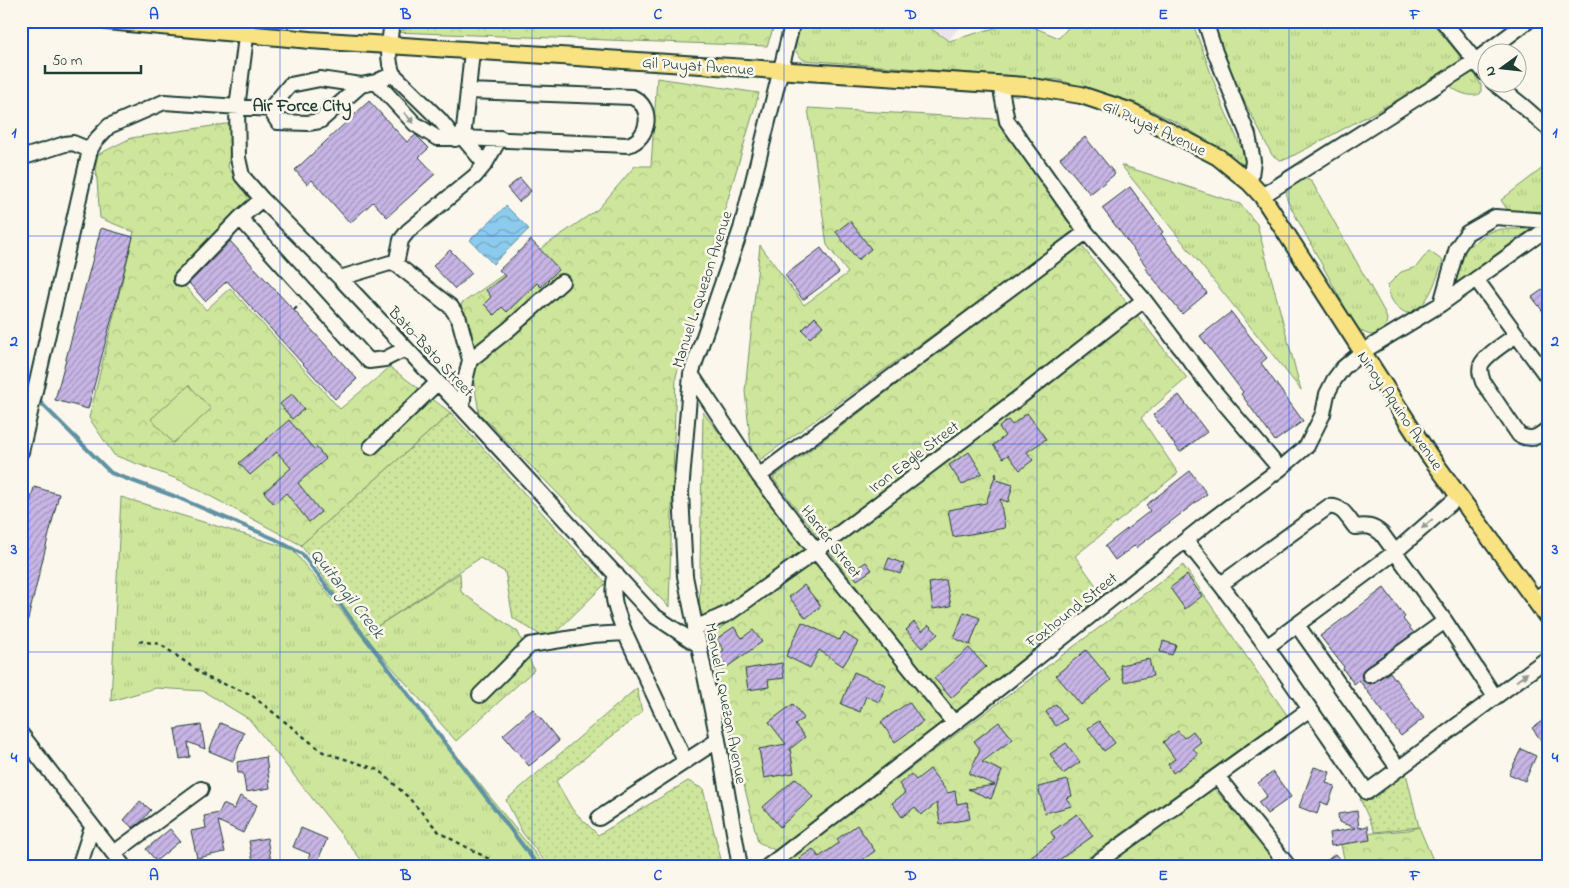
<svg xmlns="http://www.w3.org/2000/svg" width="1569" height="888" viewBox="0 0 1569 888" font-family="'Indie Flower',sans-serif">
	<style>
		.built { fill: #ece3ea }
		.grass { fill: url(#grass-tufts); stroke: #769268 }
		.forest { fill: url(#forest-crowns); stroke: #769268 }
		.park { fill: url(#park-dots); stroke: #769268 }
		.garden { fill: #cde69c; stroke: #769268 }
		.water { fill: url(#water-waves); stroke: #6092a3 }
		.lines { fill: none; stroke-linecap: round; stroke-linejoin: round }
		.stream { stroke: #6092a3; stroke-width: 4 }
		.building { fill: url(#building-hatch); stroke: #1f3d34 }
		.minor-casing { stroke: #1f3d34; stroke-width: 18 }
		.major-casing { stroke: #1f3d34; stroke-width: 20 }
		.path { stroke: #1f3d34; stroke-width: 2.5; stroke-dasharray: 4 4; stroke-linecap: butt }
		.minor { stroke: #fbf7ec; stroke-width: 14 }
		.major { stroke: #f8e281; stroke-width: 16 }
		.oneway { fill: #8d9a90 }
		.grid { fill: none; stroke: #1d4ed8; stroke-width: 1; stroke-opacity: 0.55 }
		.labels { text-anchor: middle; stroke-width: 5; stroke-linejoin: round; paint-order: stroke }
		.street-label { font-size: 16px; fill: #1f3d34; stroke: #fbf7ec }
		.neighbourhood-label { font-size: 18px; font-weight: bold; fill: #1f3d34; stroke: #fbf7ec }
		.water-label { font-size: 18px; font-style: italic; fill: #355959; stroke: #fbf7ec }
		.neatline { fill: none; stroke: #1d4ed8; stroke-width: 2 }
		.grid-label { font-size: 16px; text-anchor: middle; font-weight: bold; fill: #1d4ed8 }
	</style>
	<defs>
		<pattern id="grass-tufts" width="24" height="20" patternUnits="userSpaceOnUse" patternTransform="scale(1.25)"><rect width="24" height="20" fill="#cde69c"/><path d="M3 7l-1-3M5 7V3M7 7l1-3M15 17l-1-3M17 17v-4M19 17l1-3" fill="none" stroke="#b0c687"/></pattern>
		<pattern id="forest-crowns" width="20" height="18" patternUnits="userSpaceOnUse" patternTransform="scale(1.25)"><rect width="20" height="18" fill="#cde69c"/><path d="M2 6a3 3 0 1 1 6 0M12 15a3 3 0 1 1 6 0" fill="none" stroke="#b0c687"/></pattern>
		<pattern id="park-dots" width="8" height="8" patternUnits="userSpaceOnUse" patternTransform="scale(1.25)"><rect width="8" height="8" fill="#cde69c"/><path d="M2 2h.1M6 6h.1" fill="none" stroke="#b0c687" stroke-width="1.8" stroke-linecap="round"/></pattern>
		<pattern id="water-waves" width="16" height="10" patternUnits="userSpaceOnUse" patternTransform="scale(1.25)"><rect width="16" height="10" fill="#8ccbed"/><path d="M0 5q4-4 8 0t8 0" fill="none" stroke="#72a6c1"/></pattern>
		<pattern id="building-hatch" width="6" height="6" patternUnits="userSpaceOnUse" patternTransform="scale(1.25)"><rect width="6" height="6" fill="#c8b5e6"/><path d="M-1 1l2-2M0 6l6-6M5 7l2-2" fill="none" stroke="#a294bb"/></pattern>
	</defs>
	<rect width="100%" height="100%" fill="#fbf7ec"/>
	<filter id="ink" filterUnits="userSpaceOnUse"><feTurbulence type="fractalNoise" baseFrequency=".02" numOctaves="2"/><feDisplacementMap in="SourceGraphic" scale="10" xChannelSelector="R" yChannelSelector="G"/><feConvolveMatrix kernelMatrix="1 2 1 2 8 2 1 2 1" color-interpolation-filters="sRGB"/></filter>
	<g filter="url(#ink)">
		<path class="built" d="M922,21H964L949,40Z"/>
		<path class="grass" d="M800,21H920L949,41L1019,21L1059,38L1074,21H1192L1222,104L1240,145L1246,161L1244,164H1240L1222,150L1178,123L1136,103L1059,80L804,60C789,50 795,36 800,21Z
			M1209,21H1431L1458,54L1460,58V64L1452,71L1287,159L1280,160L1272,155L1237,87Z
			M1467,71L1475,74L1481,85V93C1473,99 1454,92 1449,84Z
			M1548,164V211L1509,212L1501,200Z
			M1121,165L1240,204L1257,224L1301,390Z
			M1301,176L1312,182L1384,311L1387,319L1385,329C1373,339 1364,335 1354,324L1287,200C1285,187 1291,183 1301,176Z
			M1501,229H1531L1452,286L1462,253L1465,249L1489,232Z
			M1429,251L1443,261C1436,278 1428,312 1406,313C1394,306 1389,299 1388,285L1401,272L1416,267Z
			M121,497L292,549L546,867H367L249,719L203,691L156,688L111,701Z
			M460,573L461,592L518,632L534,670L456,741L364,635Z"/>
		<path class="forest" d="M435,21H684L739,24L740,21H776L767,46L394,32Z
			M657,78L759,93L676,376L669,607L479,413L461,304L598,209L635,166H651Z
			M808,108L1013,120L1086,224L753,465L745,391L760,245L804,305L848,273L827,245Z
			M233,123L228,167L252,202L177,277L206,310L230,288L340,409L390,367L451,413L301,545L182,481L114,455L89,418L134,232L100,218L95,156L131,138Z
			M1081,245L1187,378L1141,418L1178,473L1075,556L1102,594L955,715L773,478Z
			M817,551L956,728L779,852L758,842L708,638Z
			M1183,565L1287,715L1075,867H782L781,865Z
			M1213,788L1287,867H1250L1247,860L1237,867H1105Z
			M1419,827L1436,867H1346L1339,836L1409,830Z"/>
		<path class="park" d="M703,412L809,550L699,621Z
			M451,413L606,583L548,640L513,618L505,572L480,558L364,635L301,545Z
			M637,688L642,712L556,781L572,809L598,835L688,781L703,789L723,867H549L522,832L506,800Z
			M1404,765L1419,827L1375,832L1360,799Z"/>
		<path class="garden" d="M189,385L211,409L173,443L151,419Z"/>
		<path class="water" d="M506,206L529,229L493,264L470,240Z"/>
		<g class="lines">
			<path class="stream" d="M21,383L32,394
				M37,399L111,473L174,496L275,539L302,554L539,867"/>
		</g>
		<path class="building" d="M369,101L407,142L416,135L429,148L419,157L435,174L387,217L373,202L350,223L312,180L307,184L295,170Z
			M1085,137L1115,174L1090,194L1060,158Z
			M520,178L531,191L519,202L507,188Z
			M1130,187L1163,232L1161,234L1207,293L1182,314L1145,268L1147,267L1102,208Z
			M850,221L871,249L858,260L836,232Z
			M101,228L133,237L88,409L55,400Z
			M531,240L559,269L541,287L537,283L507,312L502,307L494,315L484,304L491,297L486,290L505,276L499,270Z
			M230,241L357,379L335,399L227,281L205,301L189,283Z
			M821,248L839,273L803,300L785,275Z
			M450,250L472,273L455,289L433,266Z
			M1548,286V318L1532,297Z
			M1231,312L1267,358L1261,363L1303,421L1275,441L1241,394L1243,392L1200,336Z
			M815,317L823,326L810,338L802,330Z
			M292,394L304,409L292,419L280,404Z
			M1179,395L1207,432L1180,452L1153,415Z
			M1027,413L1046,439L1027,452L1033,460L1020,470L1008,455L1003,458L993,445L1005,436L999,427L1008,420L1012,425Z
			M289,420L314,449L316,447L326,459L298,483L321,512L309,522L286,493L274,504L264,492L291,468L277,452L250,475L239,463Z
			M969,452L982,473L962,485L949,465Z
			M1190,471L1207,494L1136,548L1134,546L1115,560L1105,546L1150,511L1146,505Z
			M996,473L997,480L1013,485L1008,502L1000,499L1005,528L953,537L948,510L986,503Z
			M34,487L59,494L25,631L21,630V539Z
			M889,558L904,564L900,574L885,568Z
			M866,562L872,570L857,580L851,572Z
			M1187,575L1202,596L1185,609L1170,588Z
			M946,580L951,606L933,609L929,583Z
			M804,585L821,606L806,618L789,597Z
			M1384,588L1405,617L1403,619L1414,633L1365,668L1362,672L1361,676L1366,683L1371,684L1390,672L1424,718L1401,736L1359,680L1354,684L1343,669L1344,667L1320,636Z
			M964,612L980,618L970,645L954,638Z
			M802,622L839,640L844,633L858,642L843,666L819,650L810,668L786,656Z
			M914,622L922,631L929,625L938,634L922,648L906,630Z
			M734,627L742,638L753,630L762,642L727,667L718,654L724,650L716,639Z
			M1163,641L1176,645L1172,655L1160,652Z
			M969,648L986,667L951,698L934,678Z
			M1086,650L1111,680L1081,705L1056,675Z
			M1149,659L1153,676L1124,682L1120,665Z
			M782,663L784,678L768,680L769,687L748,690L745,669Z
			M854,672L886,685L879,702L866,696L860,712L841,704Z
			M909,702L923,722L895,742L881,722Z
			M793,704L804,718L795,725L805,737L790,749L794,773L764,778L759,749L786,744L769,722Z
			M1056,704L1067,719L1056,726L1046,712Z
			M533,709L559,741L529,766L503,735Z
			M1548,717V750L1532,728Z
			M1099,721L1115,743L1104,751L1088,728Z
			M999,722L1013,739L982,762L1002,771L991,799L968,789L995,785L969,774L980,749L974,741Z
			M220,723L244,733L233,761L209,751Z
			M201,725L205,749L188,742L190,757L180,759L175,729Z
			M1178,731L1184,738L1193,731L1201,742L1193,748L1198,755L1173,773L1168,764L1175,759L1163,742Z
			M1066,743L1080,762L1063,774L1050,754Z
			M1521,749L1536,756L1525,781L1509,774Z
			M266,757L270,788L246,792L243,773H238L237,762Z
			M1314,767L1330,772L1326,783L1335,786L1328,805L1321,802L1317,814L1299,807Z
			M930,769L948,793L955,791L957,804L967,802L970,819L940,824L937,803L921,815L915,807L902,817L892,803L905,793L899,784L911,774L916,780Z
			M1273,772L1291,797L1267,814L1258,802L1267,796L1258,783Z
			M796,778L813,797L780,827L763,807Z
			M1068,780L1072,796L1066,798L1072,806L1045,813L1038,787Z
			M240,796L257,805L243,833L218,821L225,852L197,858L191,831L206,828L204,816L219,813L223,804L234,809Z
			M140,801L151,810L141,822L133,828L124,820Z
			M1357,811L1359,828L1368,826L1370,840L1331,846L1329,833L1356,828L1339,822L1338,814Z
			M1077,814L1093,836L1049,867H1016L1055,839L1051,832Z
			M857,825L875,851L855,865L852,861L844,867H804L800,858L813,849L819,857L839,843L837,839Z
			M301,828L327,839L315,867H305L310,854L293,847Z
			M170,829L180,841L156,861L146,849Z
			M267,838L272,867H254L249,841Z
			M1335,854L1346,867H1319Z"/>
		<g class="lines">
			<defs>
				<path id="minor" d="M248,21L237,108L238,158L242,176L262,199L340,278L462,408L653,615L700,646
					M392,21C390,38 386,58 393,74L440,120L455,139
					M1205,21L1215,52L1248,135L1253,161L1250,183
					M1443,21L1486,74
					M376,82L415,124L437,138H463L485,164
					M1493,82L1523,106L1548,128
					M1000,84L1007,121L1086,232L1144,300L1208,384L1280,469
					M468,91L632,97C654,107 650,138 628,145L463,138Z
					M468,91L472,51
					M270,109L290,85L320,79L361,85
					M21,158L65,144L73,143L90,150
					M1262,196L1475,61L1528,21
					M240,218L369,361L385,359L405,349
					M340,278L390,263L396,264
					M181,279L240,218L262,199
					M1476,279L1548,378
					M1441,304L1457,248L1467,233L1495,217L1548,221
					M1516,335C1507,342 1485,355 1481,365C1479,371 1481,376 1483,382L1519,435C1532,441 1536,438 1548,429
					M470,360L509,329L562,282
					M691,374L759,476L816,551L954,723
					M462,408L465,381L470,360L459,319L451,307L396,264L401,240L408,231L475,176L485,164L500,138
					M371,447L437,383
					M21,452L90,150L95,141L109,126L164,102L270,109L278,122L308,123L320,121L361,85L376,82L393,74
					M759,476L1086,232
					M1186,541C1252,621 1308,707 1367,792L1548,658
					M616,574C609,596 617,612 625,633
					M1221,584L1328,507C1342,505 1347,517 1355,527C1367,525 1373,526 1382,534L1445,621L1495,697
					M1534,600L1548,590
					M1297,625L1398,768
					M695,628L729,613L816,551L1021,396L1144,300
					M1268,646L1395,552L1459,496
					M1370,675L1445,621
					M480,695L530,645L592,635L625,633L685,761
					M21,734L124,867
					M1217,776L1289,867
					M599,818L718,740
					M114,853L201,789
					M79,867L92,827
					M740,867L718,740L685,576L681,492L691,374L741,229L793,21
					M767,867L983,701L1206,524L1280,469L1307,446L1323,414L1327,394L1334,380L1343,368L1362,352L1441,304L1548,228
					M1091,867L1310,709"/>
				<path id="major" d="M107,21L310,40L1026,86L1081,95L1132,112L1218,157L1250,183L1262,196L1429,455L1548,618"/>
			</defs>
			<use href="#minor" class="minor-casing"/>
			<use href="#major" class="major-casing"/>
			<path class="path" d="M294,310L300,304
				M139,641L160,644L208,678L250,694L323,752L379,770L408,797L440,833L504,867"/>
			<use href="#minor" class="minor"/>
			<use href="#major" class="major"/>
		</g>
		<defs><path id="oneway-solid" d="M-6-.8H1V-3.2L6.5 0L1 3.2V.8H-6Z" transform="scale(1.25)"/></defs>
		<g class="oneway">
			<use href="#oneway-solid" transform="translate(409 118) rotate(47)"/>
			<use href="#oneway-solid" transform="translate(1427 524) rotate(139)"/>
			<use href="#oneway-solid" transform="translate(1522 677) rotate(-37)"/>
		</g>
	</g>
	<path class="grid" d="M280,21V867M532,21V867M784,21V867M1037,21V867M1289,21V867M21,236H1548M21,444H1548M21,652H1548"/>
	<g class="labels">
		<g class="street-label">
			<text transform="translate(698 65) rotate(4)" y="6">Gil Puyat Avenue</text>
			<text transform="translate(1155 127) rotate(25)" y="6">Gil Puyat Avenue</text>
			<text transform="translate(701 289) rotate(-72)" y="6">Manuel L. Quezon Avenue</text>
			<text transform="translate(432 351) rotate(47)" y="6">Bato-Bato Street</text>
			<text transform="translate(1401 410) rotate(56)" y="6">Ninoy Aquino Avenue</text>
			<text transform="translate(913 456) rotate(-37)" y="6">Iron Eagle Street</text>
			<text transform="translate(832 541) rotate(52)" y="6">Harrier Street</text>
			<text transform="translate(1071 609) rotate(-38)" y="6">Foxhound Street</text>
			<text transform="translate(727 703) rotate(79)" y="6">Manuel L. Quezon Avenue</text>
		</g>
		<g class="neighbourhood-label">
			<text x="302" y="111">Air Force City</text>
		</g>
		<g class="water-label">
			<text transform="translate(348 593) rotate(52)" y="6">Quitangil Creek</text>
		</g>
	</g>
	<rect width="1569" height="888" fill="none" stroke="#fbf7ec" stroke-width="55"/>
	<g transform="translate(1502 68) rotate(255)"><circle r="24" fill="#fbf7ec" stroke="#a3ada2"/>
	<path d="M0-4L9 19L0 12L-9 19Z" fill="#1f3d34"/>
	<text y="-8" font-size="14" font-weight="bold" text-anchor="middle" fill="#1f3d34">N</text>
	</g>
	<path d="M45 65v8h96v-8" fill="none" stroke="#1f3d34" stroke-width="2.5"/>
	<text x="52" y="65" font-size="15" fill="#1f3d34" stroke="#fbf7ec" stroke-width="4" paint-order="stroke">50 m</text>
	<rect x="28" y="28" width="1514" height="832" class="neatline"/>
	<g class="grid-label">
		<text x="154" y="19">A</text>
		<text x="406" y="19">B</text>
		<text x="658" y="19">C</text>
		<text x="911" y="19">D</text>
		<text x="1163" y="19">E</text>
		<text x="1415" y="19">F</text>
		<text x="14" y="137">1</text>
		<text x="1555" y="137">1</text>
		<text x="14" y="346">2</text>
		<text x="1555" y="346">2</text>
		<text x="14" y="554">3</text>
		<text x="1555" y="554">3</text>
		<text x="14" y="762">4</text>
		<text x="1555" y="762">4</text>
		<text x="154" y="880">A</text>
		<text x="406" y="880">B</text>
		<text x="658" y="880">C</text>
		<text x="911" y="880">D</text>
		<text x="1163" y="880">E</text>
		<text x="1415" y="880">F</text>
	</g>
</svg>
